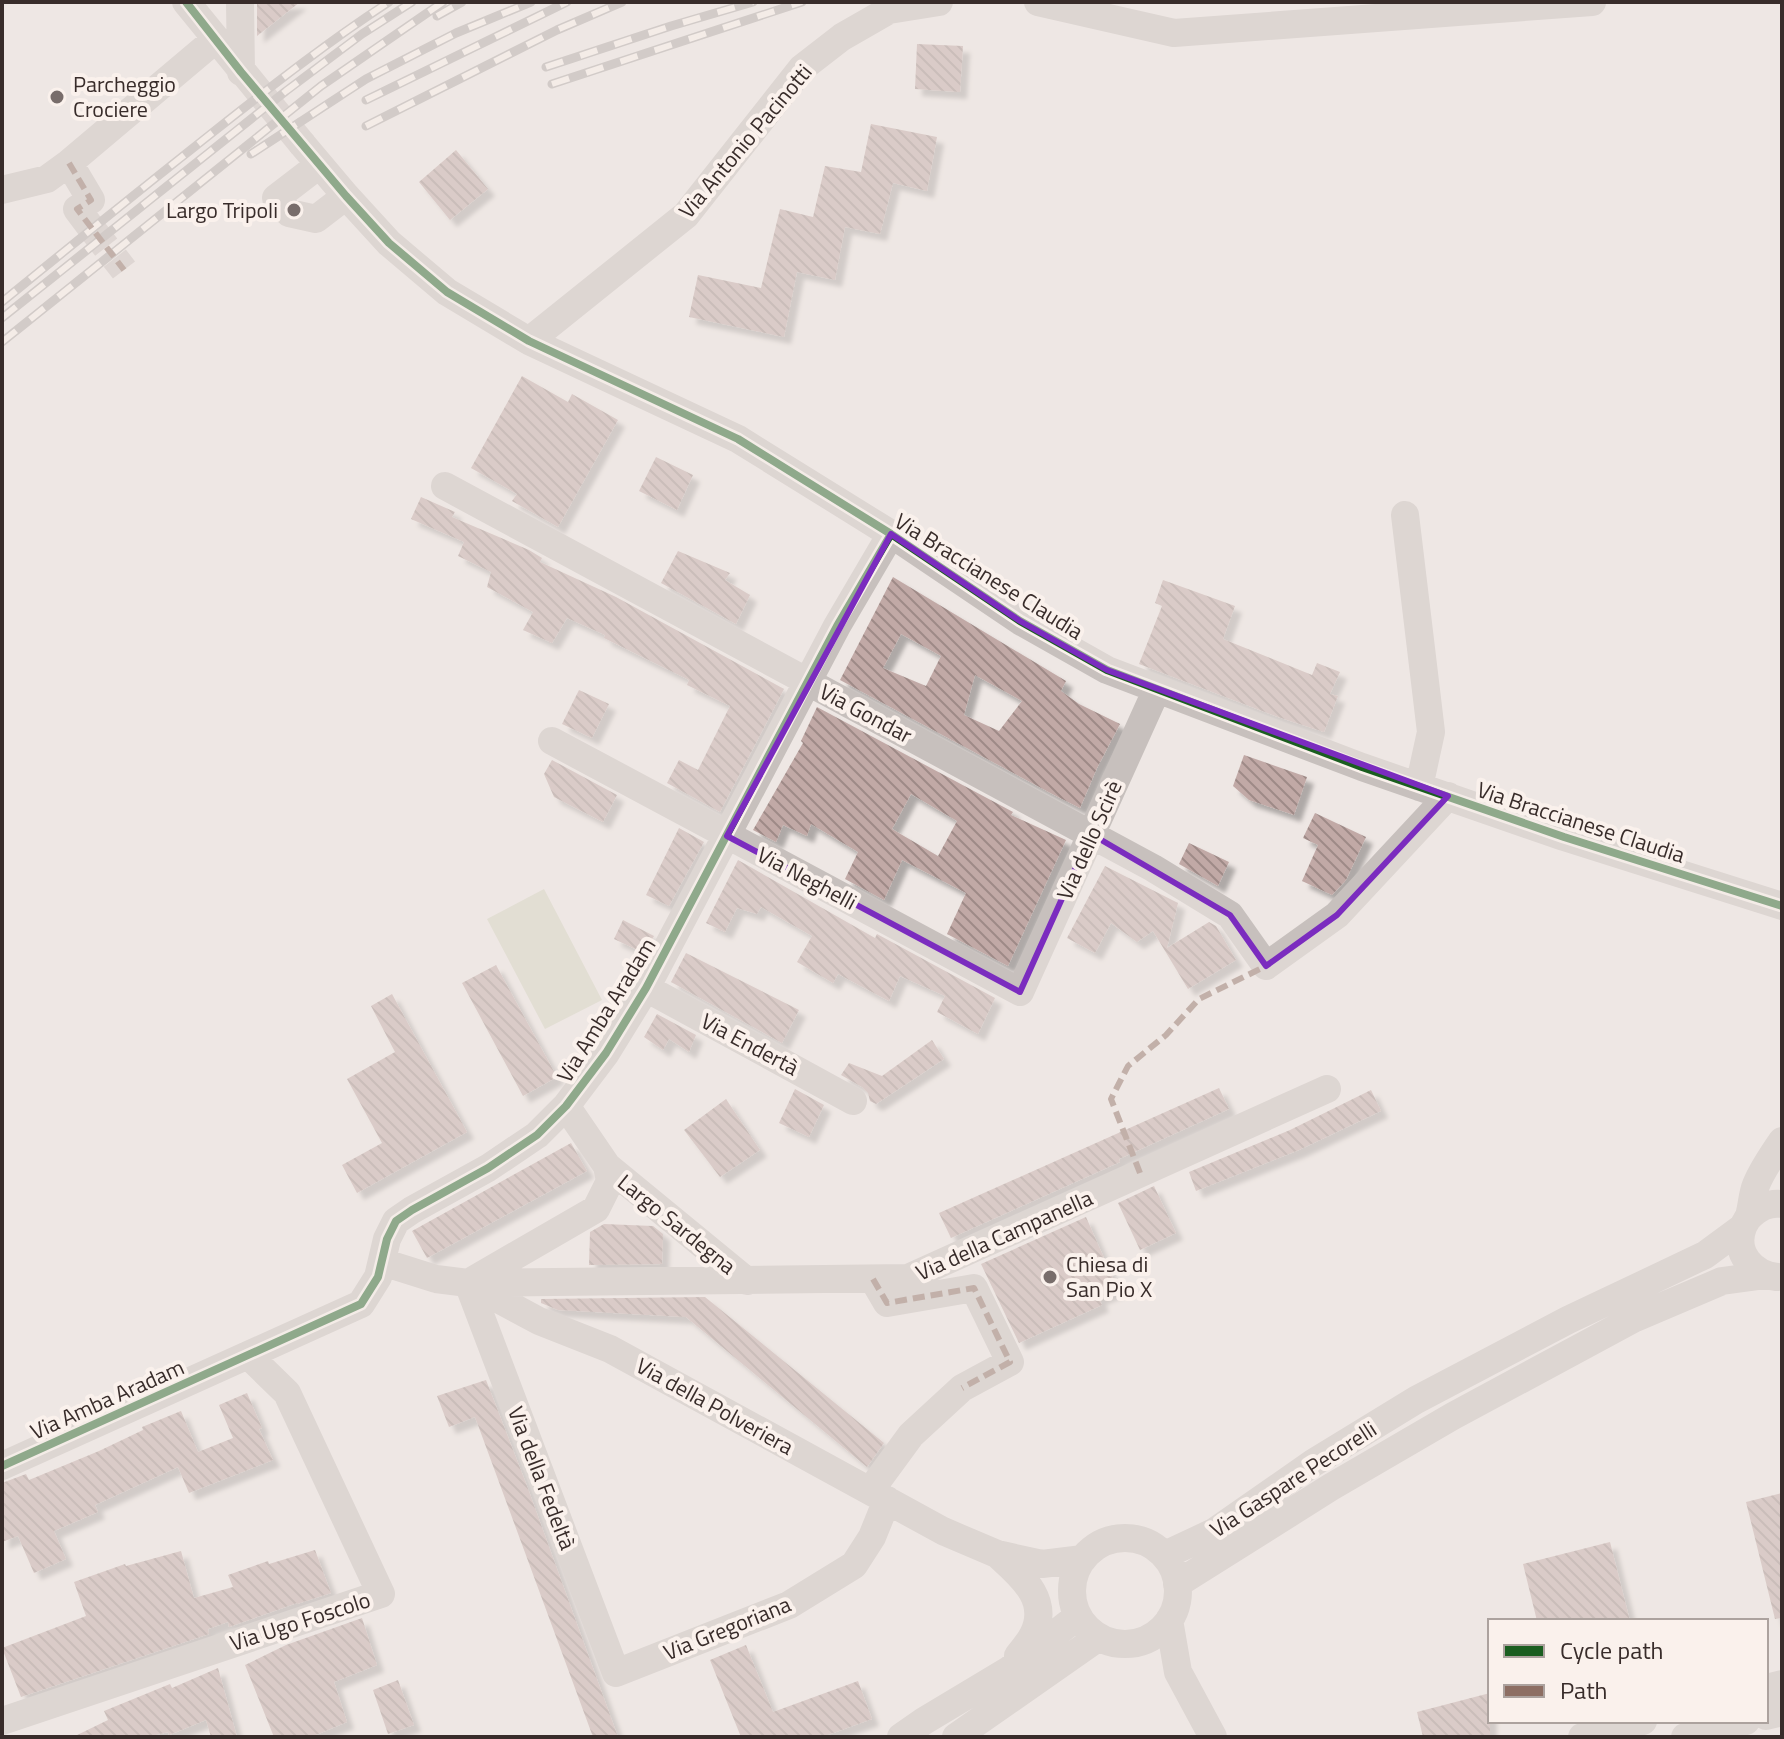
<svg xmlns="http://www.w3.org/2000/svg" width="1784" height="1739" viewBox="0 0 1784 1739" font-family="'Titillium Web',sans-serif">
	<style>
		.green { fill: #d2d2bf }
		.building { fill: url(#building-back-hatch); fill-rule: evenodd; filter: url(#shadow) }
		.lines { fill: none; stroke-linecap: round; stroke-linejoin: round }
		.minor-tunnel { stroke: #cac2bf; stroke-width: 28; stroke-dasharray: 28 14; stroke-linecap: butt }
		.minor { stroke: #c7c0bd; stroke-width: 28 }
		.rail-casing { stroke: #afa9a7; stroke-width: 9 }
		.rail { stroke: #faf1ec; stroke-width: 6; stroke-dasharray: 18; stroke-linecap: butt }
		.quiet { stroke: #8d6e63; stroke-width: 6; stroke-dasharray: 12 6; stroke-linecap: butt }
		.cycleway-casing { stroke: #faf1ec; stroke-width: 13 }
		.cycleway { stroke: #1b5e20; stroke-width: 8 }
		.marked { fill: none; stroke: #7b2cbf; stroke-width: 6; stroke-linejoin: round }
		.poi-dot { fill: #786d6b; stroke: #faf1ec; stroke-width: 3 }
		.labels { text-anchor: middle; stroke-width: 8; stroke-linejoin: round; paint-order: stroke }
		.poi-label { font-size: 22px; fill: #382c2a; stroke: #faf1ec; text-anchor: start }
		.street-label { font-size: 22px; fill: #382c2a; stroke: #faf1ec }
	</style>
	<defs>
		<pattern id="building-back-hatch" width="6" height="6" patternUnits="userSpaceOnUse" patternTransform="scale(2)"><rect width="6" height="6" fill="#c1a9a6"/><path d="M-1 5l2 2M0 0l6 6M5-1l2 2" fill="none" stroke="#9e8a87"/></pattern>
		<filter id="shadow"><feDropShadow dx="7" dy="7" stdDeviation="2" flood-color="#0004"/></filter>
	</defs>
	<rect width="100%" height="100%" fill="#eee7e4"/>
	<path class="green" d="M544,889L602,1000L545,1029L487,919Z"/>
	<path class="building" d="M257,2H300L257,36Z
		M917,44L963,46L960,92L915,89Z
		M871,124L937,137L927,191L893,183L880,234L845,227L835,280L797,272L784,337L689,317L698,275L761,288L780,209L813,217L825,166L861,172Z
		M456,150L488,189L450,220L419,182Z
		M522,376L568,402L572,394L618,420L558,527L512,501L517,494L471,468Z
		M656,457L693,475L677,510L639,491Z
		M421,497L455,512L452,517L529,550L542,558L540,562L616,597L784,689L720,812L667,783L679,760L698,770L730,706L687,685L689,680L604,638L605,635L567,618L552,643L523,630L533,612L487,587L491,572L458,556L464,542L411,519Z
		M678,551L730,573L725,580L750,595L736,624L661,583Z
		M893,577L1066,681L1061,691L1079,704L1120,724L1097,768L1080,808L1058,797L840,680ZM901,634L941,656L926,686L883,668ZM975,675L1022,701L999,731L964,715Z
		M1163,580L1235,606L1223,639L1312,675L1317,663L1340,672L1330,694L1338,696L1324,732L1278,717L1139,664L1162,606L1155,603Z
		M579,690L609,704L592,738L562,724Z
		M817,707L1013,812L1011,815L1066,840L1008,966L947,934L966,893L902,860L884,900L845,879L858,852L811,824L807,836L783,825L776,842L753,830L803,743L801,741ZM911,794L957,821L938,856L892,829Z
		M1244,755L1307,777L1294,815L1249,800L1233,786Z
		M552,760L617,795L603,822L554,797L544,774Z
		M1315,813L1366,837L1346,880L1332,895L1302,881L1318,845L1303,838Z
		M679,828L704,842L669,906L646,895Z
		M1189,843L1229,862L1218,886L1179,864Z
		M738,860L875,938L877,934L995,998L978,1034L937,1012L945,996L900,976L889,1001L838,974L833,983L797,962L812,936L761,907L757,914L737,908L725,932L706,923Z
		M1105,866L1178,903L1167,948L1209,922L1216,926L1236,960L1188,989L1153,931L1137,942L1111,923L1095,953L1067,938Z
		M623,920L654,936L644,953L614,939Z
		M686,953L799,1010L782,1043L671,982Z
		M496,965L557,1077L523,1096L462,983Z
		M392,994L467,1132L357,1193L342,1165L382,1143L347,1079L395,1052L371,1006Z
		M657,1014L696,1035L689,1052L669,1039L663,1050L644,1037Z
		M932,1040L944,1059L876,1104L870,1101L868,1093L862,1087L841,1075L849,1063L882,1076Z
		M1219,1088L1229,1109L1119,1159L1120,1162L951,1238L939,1213Z
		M795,1089L824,1105L809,1137L779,1123Z
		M1371,1090L1381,1111L1299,1150L1196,1191L1189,1172L1290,1130Z
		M726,1099L760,1150L720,1177L684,1130Z
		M571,1143L587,1171L427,1258L412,1231Z
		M1154,1186L1176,1233L1140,1250L1118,1203Z
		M1086,1217L1118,1290L1099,1298L1102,1305L1019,1343L981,1264Z
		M604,1224L653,1226L663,1234L662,1264L589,1265L590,1232Z
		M705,1297L884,1443L867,1467L686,1317L558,1310L541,1303V1299Z
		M486,1380L527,1486L618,1737H593L475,1417L449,1427L437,1396Z
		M247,1393L262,1428L259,1429L273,1460L189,1493L178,1467L95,1505L98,1512L54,1531L66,1559L34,1573L18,1536L2,1542V1483L26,1474L29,1480L99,1451L143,1430L142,1427L181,1411L198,1452L233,1438L219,1405Z
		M1782,1493V1618L1775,1619L1746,1502Z
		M1610,1542L1630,1621H1537L1523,1564Z
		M315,1550L331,1593L297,1604V1603L229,1627L228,1622L208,1629L209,1634L21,1697L2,1648L86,1616L74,1582L125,1564L126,1566L181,1551L194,1598L233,1587L228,1575L268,1561L269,1564Z
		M362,1618L377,1665L334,1682L347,1722L311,1737H274L245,1665L286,1645Z
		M746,1645L773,1712L858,1681L872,1719L822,1737H741L710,1660Z
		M218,1668L237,1737H211L206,1720L169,1735L168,1732L148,1737H73L108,1720L104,1711L170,1684L172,1688Z
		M398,1680L414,1725L388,1734L373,1690Z
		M1490,1693V1737H1423L1417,1712Z"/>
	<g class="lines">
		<path class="minor-tunnel" d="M261,94L303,145
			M89,225L124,270"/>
		<path class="minor" d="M186,2L261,94
			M240,2L241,72
			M1038,2L1174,33L1592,2
			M303,145L346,196L389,243L447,292L529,341L738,439L891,534L1020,621L1107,670L1362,767L1564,837L1782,906
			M69,163L91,200L77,209L89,225
			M319,165L276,198L289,213L316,219L346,196
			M2,190L47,179L69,163L216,39
			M529,341L686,215L802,68L842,37L889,10L939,2
			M445,486L1153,868L1230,915L1266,966L1337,915L1448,796
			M1405,515L1431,732L1419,787
			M552,741L1020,992L1157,689
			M646,988L853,1101
			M607,1166L747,1281
			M1748,1218C1758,1208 1768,1202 1782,1204
			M382,1262L436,1279L468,1283L539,1321L610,1349L943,1531L997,1554L1042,1564L1083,1559
			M1777,1277C1753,1274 1733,1253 1743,1227C1744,1224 1747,1220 1749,1216C1752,1206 1752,1195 1756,1185C1762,1170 1773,1154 1782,1141
			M468,1283L908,1278L1327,1089
			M468,1283L616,1673L789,1605L854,1565L872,1537L887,1500
			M468,1283L596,1209L610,1181L607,1166L566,1106
			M2,1466L361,1304L378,1277L387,1239L396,1221L412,1210L488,1168L537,1135L566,1106L606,1053L646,988L837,626L891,534
			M870,1491L911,1435L962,1388L1010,1362L974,1288L887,1303L873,1279
			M1072 1591a53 53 0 1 1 106 0a53 53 0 1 1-106 0Z
			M998,1555C1021,1576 1051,1600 1033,1635C1029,1643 1023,1649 1018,1656
			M1165,1555L1214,1532L1313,1463L1416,1400L1568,1320L1705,1255L1743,1227
			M1177,1584L1331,1487L1453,1416L1635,1318L1722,1281L1766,1275
			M1169,1620L1178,1672L1213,1737
			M1766,1688L1782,1684
			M1766,1716L1782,1712
			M2,1721L381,1594L287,1393L248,1355
			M901,1737L924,1721L1009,1670L1078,1616
			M956,1737L1099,1637
			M1582,1737L1643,1721
			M1685,1737L1746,1721"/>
		<defs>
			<path id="rail" d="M437,16L462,2
				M546,67L671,26L753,2
				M552,84L802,2
				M366,100L567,2
				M366,126L557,30L622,2
				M251,154L366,79L456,33L531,2
				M2,302C73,244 145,186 217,129C273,85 329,41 389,2
				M2,318L286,91L362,34L412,2
				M2,342L321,86L443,2"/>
		</defs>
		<use href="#rail" class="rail-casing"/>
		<use href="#rail" class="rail"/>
		<path class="quiet" d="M69,163L91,200L77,209L124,270
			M1140,1173L1111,1099L1128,1066L1166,1035L1199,999L1266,966
			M873,1279L887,1303L974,1288L1010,1362L962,1388"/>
		<defs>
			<path id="cycleway" d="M186,2L241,72L346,196L389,243L447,292L529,341L738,439L891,534L1020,621L1107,670L1362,767L1564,837L1782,906
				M2,1466L361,1304L378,1277L387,1239L396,1221L412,1210L488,1168L537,1135L566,1106L606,1053L646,988L837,626L891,534"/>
		</defs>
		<use href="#cycleway" class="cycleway-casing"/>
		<use href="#cycleway" class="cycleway"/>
	</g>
	<path d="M0 0H1784V1739H0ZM891,534L1020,621L1107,670L1448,796L1337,915L1266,966L1230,915L1091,834L1020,992L727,836Z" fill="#eee7e4" fill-opacity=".55" fill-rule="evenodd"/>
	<path class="marked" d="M891,534L1020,621L1107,670L1448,796L1337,915L1266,966L1230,915L1091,834L1020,992L727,836Z"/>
	<g class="poi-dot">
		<circle cx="57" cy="97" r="8"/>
		<circle cx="294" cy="210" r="8"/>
		<circle cx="1050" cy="1277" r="8"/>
	</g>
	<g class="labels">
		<g class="poi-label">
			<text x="73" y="92">Parcheggio<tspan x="73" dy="25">Crociere</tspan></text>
			<text x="278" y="218" text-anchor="end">Largo Tripoli</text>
			<text x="1066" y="1272">Chiesa di<tspan x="1066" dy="25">San Pio X</tspan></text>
		</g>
		<g class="street-label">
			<text transform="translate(745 141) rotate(-50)" y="8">Via Antonio Pacinotti</text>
			<text transform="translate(989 576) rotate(32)" y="8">Via Braccianese Claudia</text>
			<text transform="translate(866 713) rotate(28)" y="8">Via Gondar</text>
			<text transform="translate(1581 822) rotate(18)" y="8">Via Braccianese Claudia</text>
			<text transform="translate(1089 840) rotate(-66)" y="8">Via dello Scirè</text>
			<text transform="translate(807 878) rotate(28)" y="8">Via Neghelli</text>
			<text transform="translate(606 1010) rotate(-58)" y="8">Via Amba Aradam</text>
			<text transform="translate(750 1044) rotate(28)" y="8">Via Endertà</text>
			<text transform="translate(677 1224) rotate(39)" y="8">Largo Sardegna</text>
			<text transform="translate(1004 1235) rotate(-24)" y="8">Via della Campanella</text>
			<text transform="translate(107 1399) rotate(-24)" y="8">Via Amba Aradam</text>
			<text transform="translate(715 1406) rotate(29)" y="8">Via della Polveriera</text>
			<text transform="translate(542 1478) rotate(69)" y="8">Via della Fedeltà</text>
			<text transform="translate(1293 1479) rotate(-33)" y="8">Via Gaspare Pecorelli</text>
			<text transform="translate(300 1621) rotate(-18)" y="8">Via Ugo Foscolo</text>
			<text transform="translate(727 1628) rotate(-22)" y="8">Via Gregoriana</text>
		</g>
	</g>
	<rect width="1784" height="1739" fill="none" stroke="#382c2a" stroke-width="8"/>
	<rect x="1488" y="1619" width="280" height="104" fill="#faf1ec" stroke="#aca29e" stroke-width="2"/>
	<rect x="1504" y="1645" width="40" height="12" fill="#1b5e20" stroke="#aca29e" stroke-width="2"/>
	<text x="1560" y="1659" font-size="24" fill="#382c2a">Cycle path</text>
	<rect x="1504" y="1685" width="40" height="12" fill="#8d6e63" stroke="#aca29e" stroke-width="2"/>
	<text x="1560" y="1699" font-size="24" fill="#382c2a">Path</text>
</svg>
